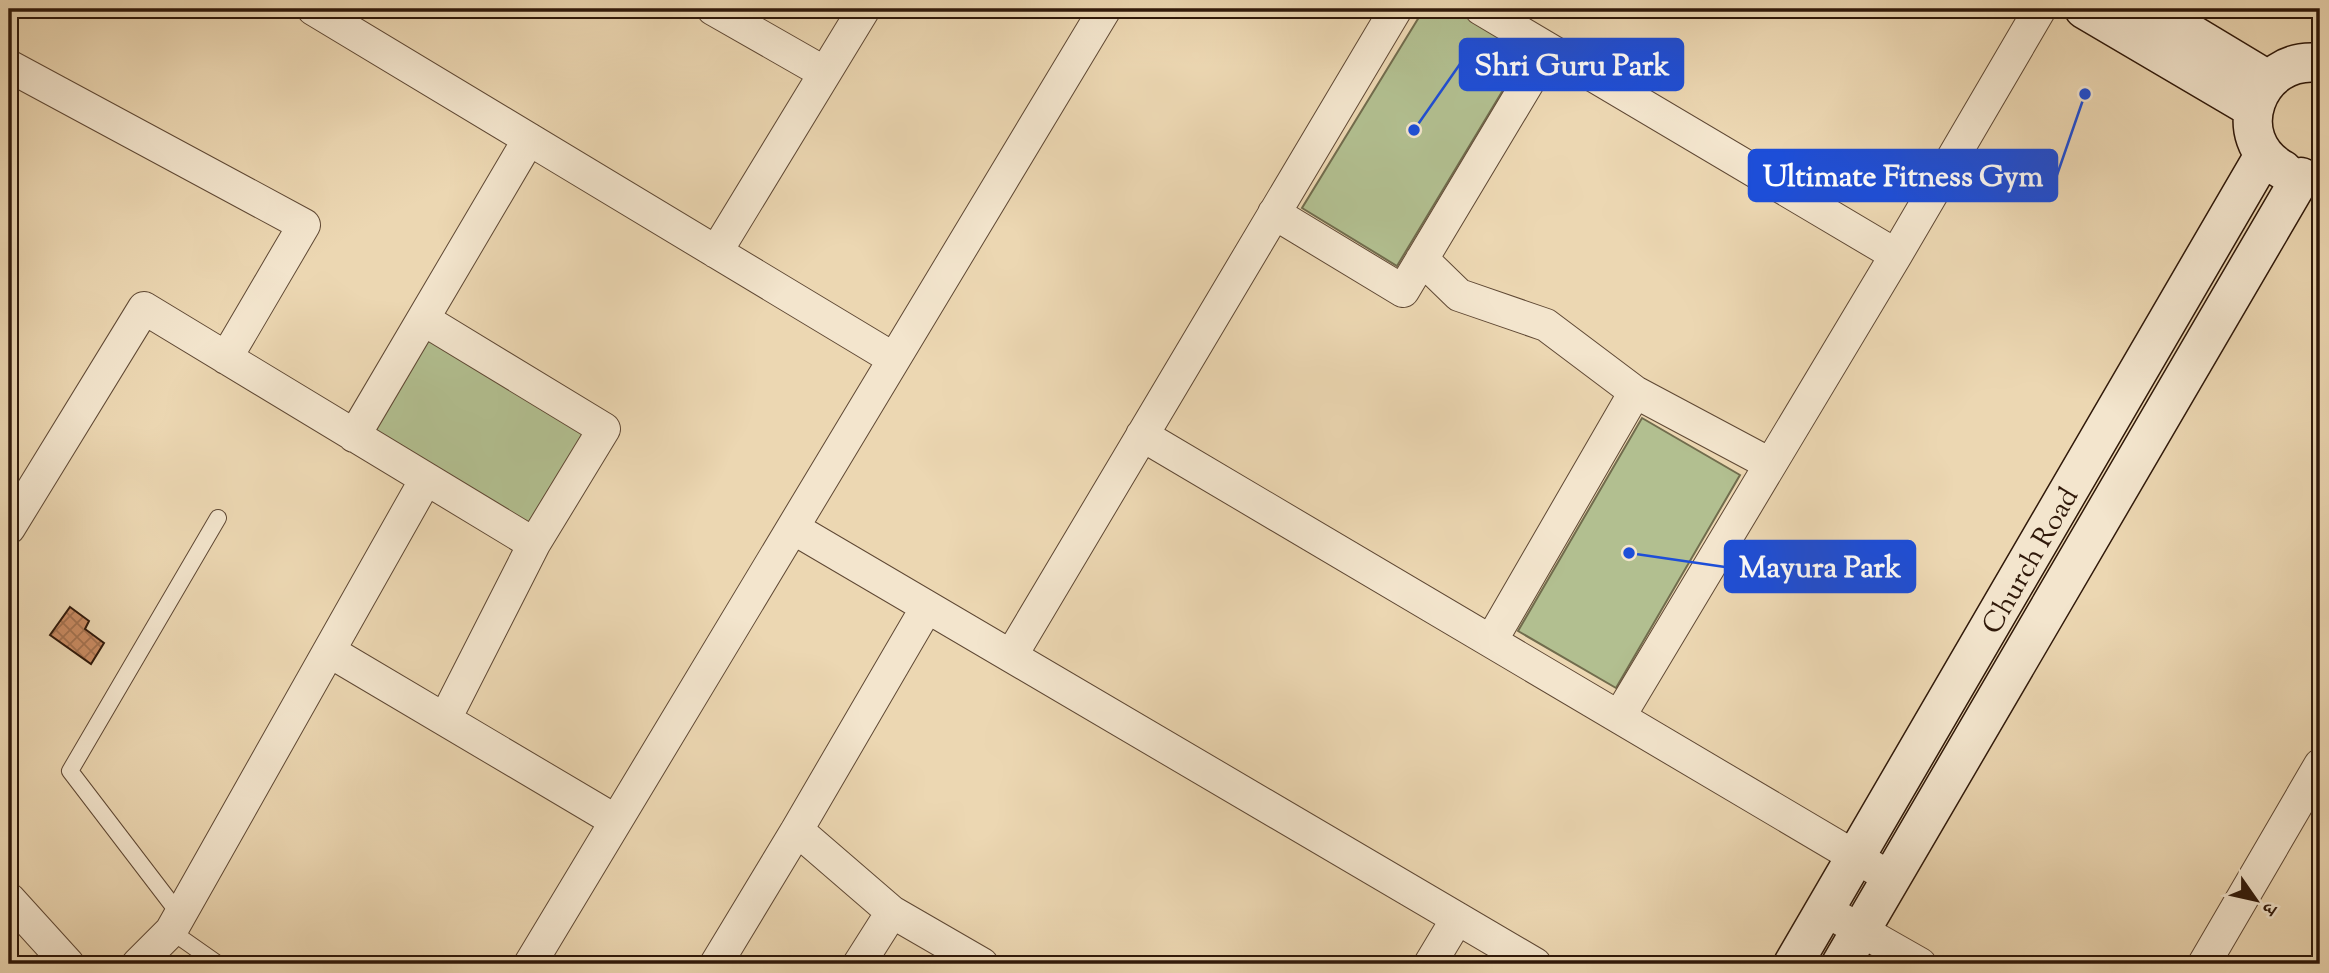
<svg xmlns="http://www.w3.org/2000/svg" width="2329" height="973" viewBox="0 0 2329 973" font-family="'Sorts Mill Goudy','Noto Serif Devanagari',serif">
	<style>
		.green { fill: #b2bf90; stroke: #716c4d; stroke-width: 2 }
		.building { fill: url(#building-cross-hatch); stroke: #30190a; stroke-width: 2 }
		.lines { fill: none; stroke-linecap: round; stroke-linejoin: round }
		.lane-casing { stroke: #5f4834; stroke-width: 18 }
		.street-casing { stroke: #5f4834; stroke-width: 34 }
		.secondary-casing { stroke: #30190a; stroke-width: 41 }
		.lane { stroke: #f3e5cd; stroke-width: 16 }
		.street { stroke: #f3e5cd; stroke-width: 32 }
		.secondary { stroke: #f3e5cd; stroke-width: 38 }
		.labels { text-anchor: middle; stroke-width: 6; stroke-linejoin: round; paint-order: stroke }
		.street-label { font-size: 28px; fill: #30190a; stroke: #f3e5cd }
		.leader { fill: none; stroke: #1d4ed8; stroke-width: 2.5 }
		.callout-dot { fill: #1d4ed8; stroke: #f3e5cd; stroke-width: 2.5 }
		.callout { fill: #1d4ed8; stroke: #1d4ed8; stroke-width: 2.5 }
		.callout-label { font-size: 30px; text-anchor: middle; font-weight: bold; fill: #fff }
	</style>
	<defs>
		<pattern id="building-cross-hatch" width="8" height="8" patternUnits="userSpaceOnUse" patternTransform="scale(1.75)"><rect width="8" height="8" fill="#ca8c63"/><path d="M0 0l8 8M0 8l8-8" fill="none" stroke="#a47250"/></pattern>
	</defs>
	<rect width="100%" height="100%" fill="#ecd7b2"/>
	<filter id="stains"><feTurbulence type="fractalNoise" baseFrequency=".00286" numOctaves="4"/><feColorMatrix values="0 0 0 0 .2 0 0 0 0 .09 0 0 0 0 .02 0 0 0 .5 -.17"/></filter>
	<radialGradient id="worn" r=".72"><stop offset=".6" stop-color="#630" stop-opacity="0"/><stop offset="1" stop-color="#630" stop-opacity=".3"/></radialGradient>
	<path class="green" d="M1424,9H1455L1526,52L1397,266L1302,208Z
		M429,339L587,434L529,530L370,434Z
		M1642,418L1740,475L1616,688L1518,631Z"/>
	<path class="building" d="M70,607L89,621L85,629L104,643L91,664L50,635Z"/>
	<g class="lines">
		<defs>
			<path id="lane" d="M180,915L70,771L218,518
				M171,931L218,964"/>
			<path id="street" d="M313,9L894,359
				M713,9L825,73
				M1481,9L1896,255
				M9,66L304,225L226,358
				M1274,213L1403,291L1548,49
				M716,252L864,9
				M1422,259L1459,295L1546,325L1635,392
				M423,319L604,429L534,544L445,719
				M1142,435L1891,878
				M354,436L529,139
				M9,528L144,308L534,544
				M793,528L1535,964
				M1491,641L1635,392L1770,464
				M329,651L616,821
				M1011,656L1396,9
				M1619,717L1896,255L2040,9
				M797,830L892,912
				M9,899L68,964
				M1825,910L1920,964
				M138,964L171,931L426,479
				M530,964L1105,9
				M716,964L797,830L927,607
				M859,964L892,912L982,964
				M1430,964L1457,919
				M2204,964L2320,765"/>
			<path id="secondary" d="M2084,9L2254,109
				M2150,9L2268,80
				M2283,170C2226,139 2256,55 2320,63
				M1793,964L2264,155
				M1841,964L2301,177"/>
		</defs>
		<use href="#lane" class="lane-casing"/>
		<use href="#street" class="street-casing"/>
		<use href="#secondary" class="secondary-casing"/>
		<use href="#lane" class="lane"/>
		<use href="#street" class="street"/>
		<use href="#secondary" class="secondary"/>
	</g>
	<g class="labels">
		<g class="street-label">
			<text transform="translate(2029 560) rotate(-60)" y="10">Church Road</text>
		</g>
	</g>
	<path class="leader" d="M1414 130L1460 64M2085 94L2057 175M1629 553L1725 567"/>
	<g class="callout-dot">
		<circle cx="1414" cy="130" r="7"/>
		<circle cx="2085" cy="94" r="7"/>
		<circle cx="1629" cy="553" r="7"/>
	</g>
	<g class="callout">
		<rect x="1460" y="39" width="223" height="51" rx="7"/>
		<rect x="1749" y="150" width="308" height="51" rx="7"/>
		<rect x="1725" y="541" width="190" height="51" rx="7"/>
	</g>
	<g class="callout-label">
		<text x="1572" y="75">Shri Guru Park</text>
		<text x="1903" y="186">Ultimate Fitness Gym</text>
		<text x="1820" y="577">Mayura Park</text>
	</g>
	<rect width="2329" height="973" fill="none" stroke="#ecd7b2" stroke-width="35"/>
	<rect x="10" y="10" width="2308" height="952" fill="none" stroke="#30190a" stroke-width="3.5"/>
	<rect x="18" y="18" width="2294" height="938" fill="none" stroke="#30190a" stroke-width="2"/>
	<g transform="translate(2256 900) rotate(124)" stroke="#f3e5cd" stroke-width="5" paint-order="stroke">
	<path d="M0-5L12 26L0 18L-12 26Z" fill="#30190a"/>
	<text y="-10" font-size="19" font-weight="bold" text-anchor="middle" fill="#30190a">उ</text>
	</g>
	<rect width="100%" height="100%" filter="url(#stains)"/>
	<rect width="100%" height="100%" fill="url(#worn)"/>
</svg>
